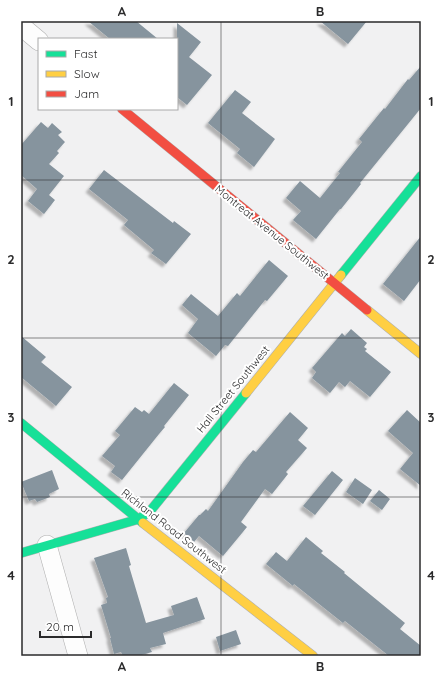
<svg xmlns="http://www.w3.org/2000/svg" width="442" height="677" viewBox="0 0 442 677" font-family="Quicksand,sans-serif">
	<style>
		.building { fill: #86949e; filter: url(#shadow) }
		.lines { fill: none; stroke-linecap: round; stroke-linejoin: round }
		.street-casing { stroke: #b0b0b0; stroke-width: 20 }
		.fast-casing { stroke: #b0b0b0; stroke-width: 10 }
		.slow-casing { stroke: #b0b0b0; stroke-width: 10 }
		.jam-casing { stroke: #b0b0b0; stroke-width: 10 }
		.street { stroke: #fdfdfd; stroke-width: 19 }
		.fast { stroke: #16e098; stroke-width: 9 }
		.slow { stroke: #ffcf43; stroke-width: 9 }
		.jam { stroke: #f24e42; stroke-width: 9 }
		.grid { fill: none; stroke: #2a2a2b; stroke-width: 1; stroke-opacity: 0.55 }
		.labels { text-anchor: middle; stroke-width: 4; stroke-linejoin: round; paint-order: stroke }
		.street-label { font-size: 11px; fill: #2a2a2b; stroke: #fff }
		.neatline { fill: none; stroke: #2a2a2b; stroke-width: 1.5 }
		.grid-label { font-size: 13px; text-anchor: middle; font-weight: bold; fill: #2a2a2b }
	</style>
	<defs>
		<filter id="shadow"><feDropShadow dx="-3.5" dy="3.5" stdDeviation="1" flood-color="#0004"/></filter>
	</defs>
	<rect width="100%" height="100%" fill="#f1f1f2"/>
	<path class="building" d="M88,21H136L158,39H110Z
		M320,21H367L348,44Z
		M177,23L201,42L189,57L212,75L187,105L177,97Z
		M421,66V108L360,183L361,184L341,209H340L316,239L293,220L301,211L286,198L300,181L320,198L340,173L338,172L362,142L359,139L384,108L385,109L408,79L409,80Z
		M235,90L251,102L242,113L275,139L254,167L237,153L240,149L208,123Z
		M41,122L48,128L52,123L62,132L58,135L65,142L57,151L59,153L49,164L64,176L49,195L55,200L44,214L28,201L37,189L21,175V145Z
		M104,170L173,223L174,221L191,234L166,264L151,253L154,250L124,225L128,220L89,189Z
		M421,236V279L404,301L383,284Z
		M269,260L288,276L267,301L265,300L228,346L225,345L216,356L188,333L198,319L182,305L191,294L218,316L237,293L240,296Z
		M351,329L367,343L364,347L367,349L365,351L391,372L370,397L350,381L345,387L339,382L330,393L312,378L316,372L312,368L342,333L345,336Z
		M21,336L46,357L41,362L72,387L56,406L21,377Z
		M174,383L189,395L164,426L165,427L159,434L122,480L111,472L115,466L102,456L120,435L115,431L135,407L142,412L144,410L149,414Z
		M407,410L421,423V486L400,469L413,453L388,431Z
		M290,412L308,428L298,440L307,448L286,472L288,474L272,494L265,489L241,522L247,527L223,556L199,536L194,542L184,533L199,515H200L206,509L208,511L243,462L253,450L256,452Z
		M52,470L59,489L49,494L50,497L37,502L35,499L29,501L21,482Z
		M332,471L343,480L315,515L303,506Z
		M355,478L372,490L363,504L346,492Z
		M379,490L390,499L382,510L370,501Z
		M306,537L323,551L321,553L345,572L344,573L405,623L400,629L421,646V656H389L345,621L343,623L294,584L293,586L266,564L276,552L287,561Z
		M126,548L131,565L129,566L146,623L174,615L171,606L197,597L205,619L163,633L166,644L150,648L152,652L138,656H123L121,652L114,654L110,638H111L101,605L107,603L106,598L108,597L94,558Z
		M236,630L241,644L220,651L216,637Z"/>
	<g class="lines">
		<defs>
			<path id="street" d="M21,26L39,41
				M47,545L78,656"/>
			<path id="fast" d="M341,275L421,176
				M21,423L143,523
				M21,553L139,519L151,510L246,393"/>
			<path id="slow" d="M367,310L421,354
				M246,393L341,275
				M143,523L313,656"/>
			<path id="jam" d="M122,109L367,310"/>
		</defs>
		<use href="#street" class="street-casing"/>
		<use href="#fast" class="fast-casing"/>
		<use href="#slow" class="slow-casing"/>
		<use href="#jam" class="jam-casing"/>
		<use href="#street" class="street"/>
		<use href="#fast" class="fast"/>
		<use href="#slow" class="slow"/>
		<use href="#jam" class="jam"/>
	</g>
	<path class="grid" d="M221,21V656M21,180H421M21,338H421M21,497H421"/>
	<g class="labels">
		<g class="street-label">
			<text transform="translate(272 232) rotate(39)" y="4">Montreat Avenue Southwest</text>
			<text transform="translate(233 389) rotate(-51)" y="4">Hall Street Southwest</text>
			<text transform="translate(174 531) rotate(38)" y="4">Richland Road Southwest</text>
		</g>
	</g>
	<rect width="442" height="677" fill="none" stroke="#ffffff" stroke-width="44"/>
	<rect x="38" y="38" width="140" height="72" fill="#ffffff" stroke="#aaaaaa"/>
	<rect x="46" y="51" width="20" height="6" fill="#16e098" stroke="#aaaaaa"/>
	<text x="74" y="58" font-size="12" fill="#2a2a2b">Fast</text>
	<rect x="46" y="71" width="20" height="6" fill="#ffcf43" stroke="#aaaaaa"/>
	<text x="74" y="78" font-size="12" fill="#2a2a2b">Slow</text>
	<rect x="46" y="91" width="20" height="6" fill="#f24e42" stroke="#aaaaaa"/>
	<text x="74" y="98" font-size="12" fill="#2a2a2b">Jam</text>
	<path d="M40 631v6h51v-6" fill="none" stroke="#2a2a2b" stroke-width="2"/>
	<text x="46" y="631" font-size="12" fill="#2a2a2b" stroke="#ffffff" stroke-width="3" paint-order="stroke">20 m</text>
	<rect x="22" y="22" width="398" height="633" class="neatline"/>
	<g class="grid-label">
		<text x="122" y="16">A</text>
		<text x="320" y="16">B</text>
		<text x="11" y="106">1</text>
		<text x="431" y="106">1</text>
		<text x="11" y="264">2</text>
		<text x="431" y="264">2</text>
		<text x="11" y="422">3</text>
		<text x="431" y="422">3</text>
		<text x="11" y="580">4</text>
		<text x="431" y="580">4</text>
		<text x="122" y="671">A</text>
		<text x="320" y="671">B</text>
	</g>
</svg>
